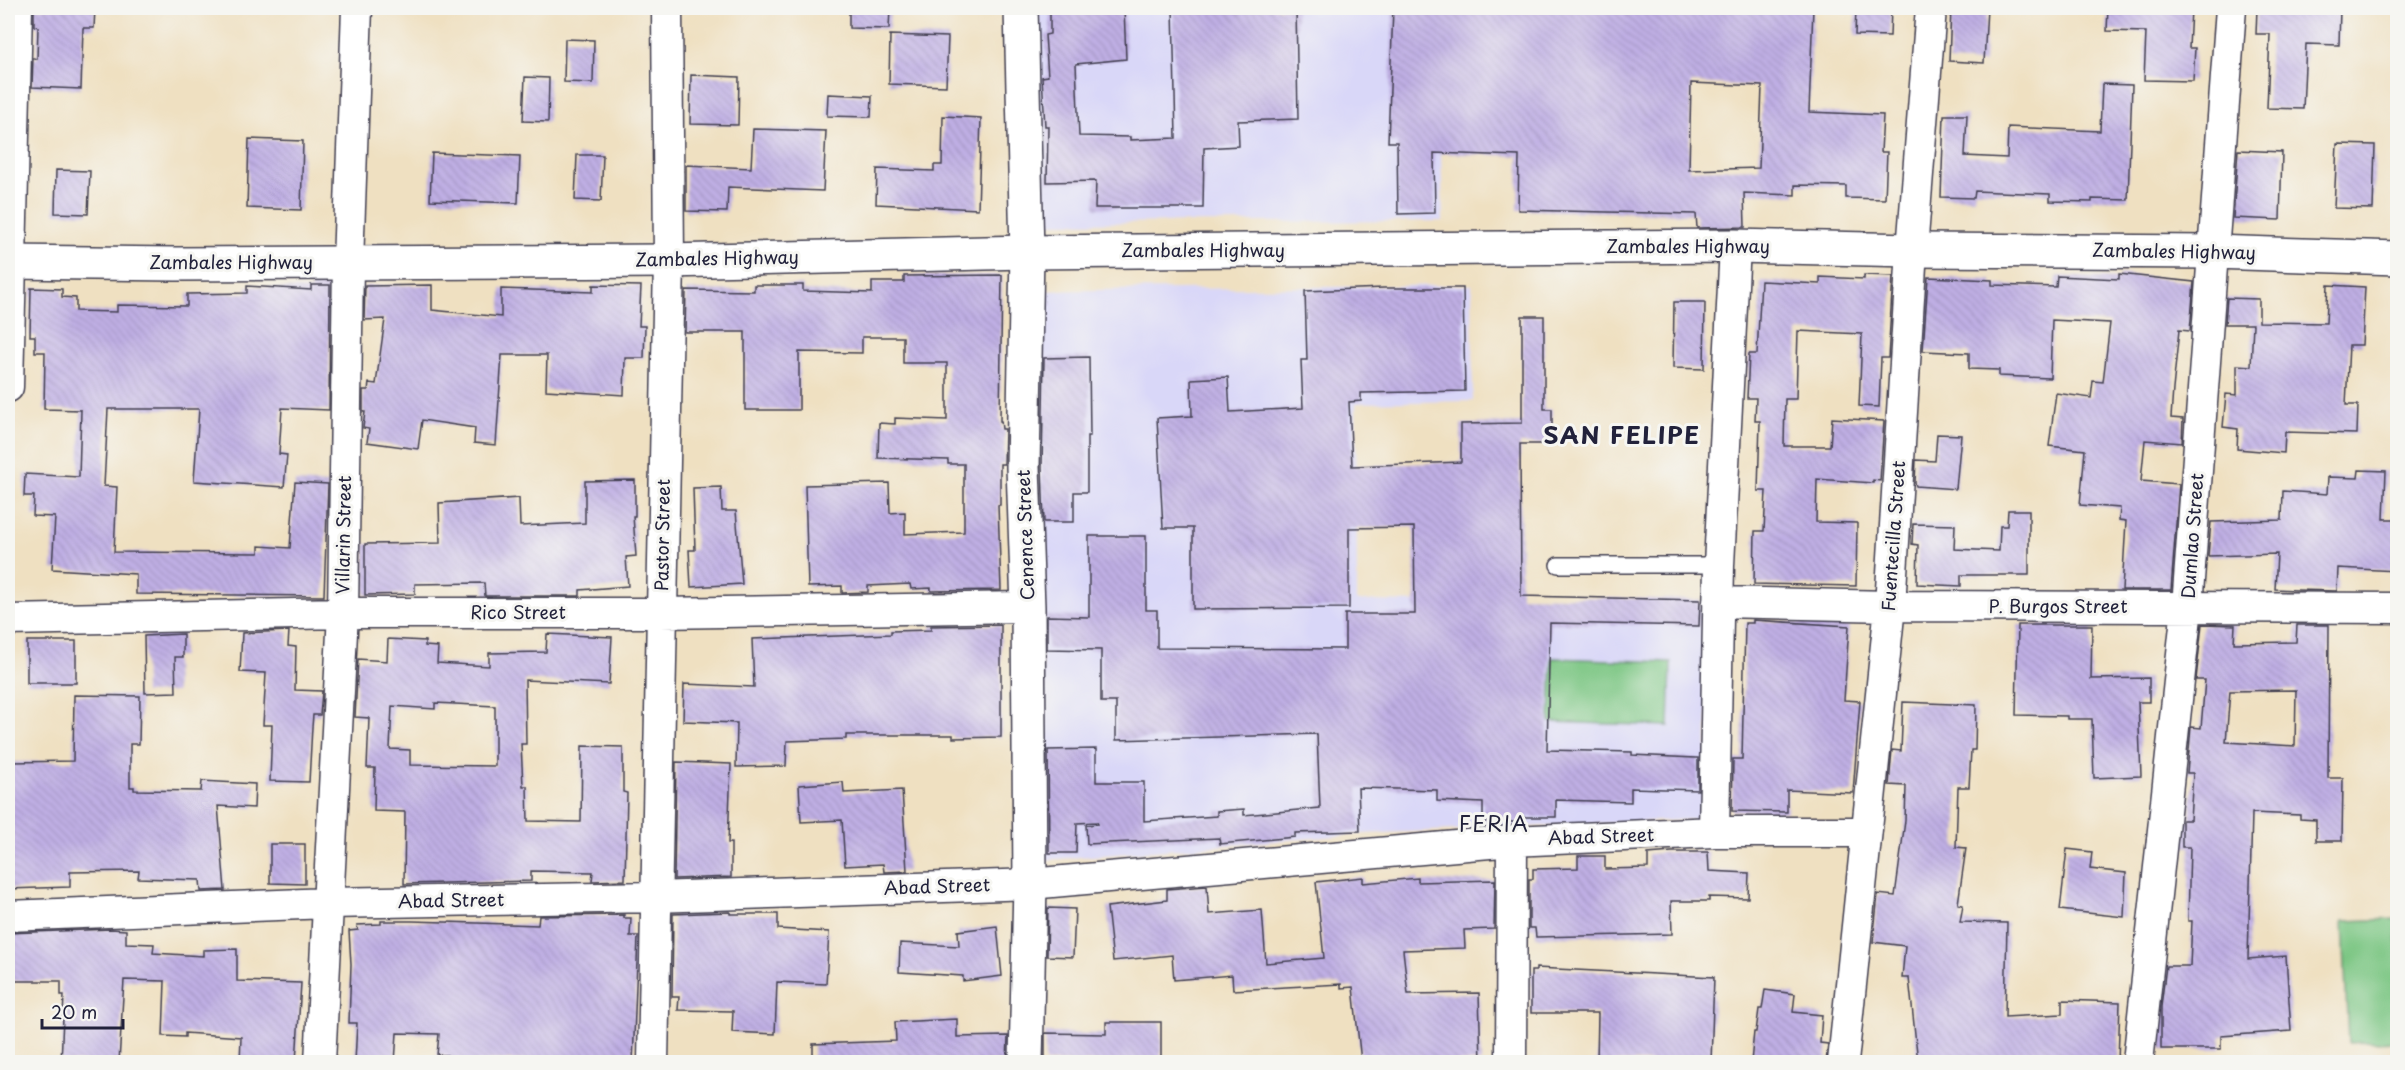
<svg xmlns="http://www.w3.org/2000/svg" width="2405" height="1070" viewBox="0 0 2405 1070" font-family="'Playpen Sans',sans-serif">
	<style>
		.built { fill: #d9d7f8 }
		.pitch { fill: #7cc683; stroke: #4f745f; stroke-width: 1.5 }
		.building { fill: url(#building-back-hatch); fill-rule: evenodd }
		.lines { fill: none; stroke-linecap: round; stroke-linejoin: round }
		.lane-casing { stroke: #413e4f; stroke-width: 18 }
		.street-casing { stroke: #413e4f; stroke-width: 33 }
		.secondary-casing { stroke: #413e4f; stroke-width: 36 }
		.primary-casing { stroke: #413e4f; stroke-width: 36 }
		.lane { stroke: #fff; stroke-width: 15 }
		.street { stroke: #fff; stroke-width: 30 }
		.secondary { stroke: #fff; stroke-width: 33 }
		.primary { stroke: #fff; stroke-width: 33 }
		.labels { text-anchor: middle; stroke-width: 6; stroke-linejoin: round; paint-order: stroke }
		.street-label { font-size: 18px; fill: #22223b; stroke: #f6f6f2 }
		.quarter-label { font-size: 21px; letter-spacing: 1.5px; fill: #22223b; stroke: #f6f6f2 }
		.district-label { font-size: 24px; font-weight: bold; letter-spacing: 1.5px; fill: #22223b; stroke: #f6f6f2 }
	</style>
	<defs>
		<pattern id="building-back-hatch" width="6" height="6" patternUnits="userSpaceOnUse" patternTransform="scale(1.5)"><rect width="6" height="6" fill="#bfafe4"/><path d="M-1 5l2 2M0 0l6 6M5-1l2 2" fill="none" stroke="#a496c4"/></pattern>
	</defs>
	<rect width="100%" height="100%" fill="#f6f6f2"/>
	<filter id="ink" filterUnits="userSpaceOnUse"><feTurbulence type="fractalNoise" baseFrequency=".0167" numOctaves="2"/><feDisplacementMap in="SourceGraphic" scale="12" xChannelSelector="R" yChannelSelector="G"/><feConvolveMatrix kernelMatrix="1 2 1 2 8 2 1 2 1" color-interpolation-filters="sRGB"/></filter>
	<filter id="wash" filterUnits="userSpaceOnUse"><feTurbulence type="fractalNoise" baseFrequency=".008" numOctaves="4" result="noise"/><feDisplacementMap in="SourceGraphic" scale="24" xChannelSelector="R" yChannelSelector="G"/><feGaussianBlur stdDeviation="1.35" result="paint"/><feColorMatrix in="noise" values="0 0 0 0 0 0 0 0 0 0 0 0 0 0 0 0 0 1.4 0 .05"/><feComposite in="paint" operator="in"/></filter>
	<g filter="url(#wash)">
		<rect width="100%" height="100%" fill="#efe0c1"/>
		<path class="built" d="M1038,8H1437L1443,221L1036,223Z
			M1472,285L1473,401L1356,403L1357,601L1707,606V819L1362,834L1045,860L1037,291Z"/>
		<path class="pitch" d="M1552,658L1671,662L1669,726L1550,722Z
			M2397,919V1041L2348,1043L2343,921Z"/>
		<g id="blocks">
			<path class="building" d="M34,8H95L94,28H83L81,89L32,87L33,58L37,59L38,27L34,26Z
				M849,8H890L889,29L849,28Z
				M1050,8H1124L1126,59L1076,64L1079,136L1130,137V140L1176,138L1173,8H1296L1298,119L1238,121L1239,146L1204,148L1203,208H1095L1096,181L1047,182L1048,126H1045L1042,77L1048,76L1045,35L1050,34Z
				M1393,8H1813L1809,112L1883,115L1881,152H1887L1885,199L1846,198V186L1795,185V195L1744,193L1745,227L1697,228L1696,214L1518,210L1519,156L1434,153L1435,213L1398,214L1397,142H1388ZM1691,83L1762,86L1759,168L1689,170Z
				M1856,8H1891L1890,36L1855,35Z
				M1951,8H1987L1984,63L1949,61Z
				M2108,8L2191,9L2189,48H2195L2193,81L2144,80L2146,32L2107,31Z
				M2257,8H2340L2339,45L2306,44L2303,109L2267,108L2270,34H2256Z
				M890,35L948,37L946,86L889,84Z
				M565,39L594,40L593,83L564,82Z
				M691,75L739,77L738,125L690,124Z
				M525,77L549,78L548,122L523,121Z
				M2102,84L2132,85L2128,200L2092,199V202L2050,201V194L1975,191L1974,198L1941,197L1944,115H1967L1965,156L2007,158L2008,127L2100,131Z
				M828,94L872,96L871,117L827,116Z
				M943,116L981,118L978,209L876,204L877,169L934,171V165H942Z
				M753,129L826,131L823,191L728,187L727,212L686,211V165L751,168Z
				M249,139L303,141L301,210L247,208Z
				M2337,144L2375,145L2373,209L2334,208Z
				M2238,150L2282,152L2280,220L2233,218Z
				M432,153L520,156L518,203L430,200Z
				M577,155H603L601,201L575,200Z
				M56,170L90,171L88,214L55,213Z
				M2119,274L2194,282L2190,331L2179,330L2173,389L2171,418L2183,419L2182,443L2145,440L2141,481L2179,484L2171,590H2122L2126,521L2119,520L2120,508L2080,505L2085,450L2049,446L2056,393L2091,398L2093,381L2103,382L2110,323L2052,320L2050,378L1999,376V370L1969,369V353L1923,351L1928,277L1992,280V285L2056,287L2057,276L2119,279Z
				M1002,275L1000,421H1001L1002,429H1005L1004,464H1000V505H998L1001,590L931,591V588L911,589L910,584L868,586V592L842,593V586L808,587L805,485L889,483L890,513L905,512V534L964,532V464H948V460L878,458L879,423L895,424V418L947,420V363H903V337H862V353L799,352V410H745V332H685L686,290L754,291V285H803V291L872,293V282H904V276Z
				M1864,275L1893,276L1888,358H1881L1879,407L1859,406L1862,334L1798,331L1796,399H1785L1784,446H1830L1832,418L1884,421L1880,481L1873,480V483L1817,479L1816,522L1857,523L1856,586L1754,584L1755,531H1764L1766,491H1758L1760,421H1755L1756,398H1747L1749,354H1757L1761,281L1820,284V277L1864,279Z
				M311,285H330L329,410L282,408L279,454L287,455L284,487L194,481L199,409H108L104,486L117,487L114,552L259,553V546L290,548L295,482L328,484L324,596L136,594V574L52,569L55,517L33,516L34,496H24L25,474L79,477L81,410L44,409L45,352H35V336H30L31,288L62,289V297L76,298V311L117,312V305L187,306V294L247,293V286L311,290Z
				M432,285V310L501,317V289L593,292V285L641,286L639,326H645L644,358H625L624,395L546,390L547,355H502L496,445L474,443L475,428L422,420L418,449L367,442L369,429L363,428L365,412H363V390H368L369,383L376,384L385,319L364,320L365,286Z
				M2328,285L2365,287L2362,345H2349L2346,405H2358L2357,434L2285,432L2284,453L2237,449L2238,429L2223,427L2226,394L2237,395V365L2251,366L2253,324H2225L2227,298L2259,299V322L2326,323Z
				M1384,288H1463L1465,391L1361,393V401L1349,402L1352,466L1461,462V424L1522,423V316H1544V409H1552V444H1520L1521,596L1700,600L1699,626L1550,623L1547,750L1632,752V755L1695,758H1698V790L1631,788V802L1556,800V817H1521V822H1483V803L1437,801V790L1358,788L1360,831L1295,833V837L1220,844L1219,838L1087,844L1086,825L1098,824L1097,822L1077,823L1076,853H1049L1048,750L1096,749V782H1144V821L1217,816V811L1244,809V815L1320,808L1317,734L1116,740V702H1101V650L1047,649V616L1089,617V536H1146V610H1157V648L1345,649V614H1415L1414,527L1349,528V608L1193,609V528H1163L1157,418L1192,416L1191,379L1228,377L1230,412L1303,408L1301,360H1307L1305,291Z
				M1674,302H1705L1704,369L1673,368Z
				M1089,357L1090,436H1087V492H1074V522H1044L1042,467L1044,358Z
				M1937,434L1961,435L1956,489L1916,486L1915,483L1916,460L1935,461Z
				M2359,470L2386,471L2384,519H2397V571L2338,568L2337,591L2297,590L2275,589L2277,554L2208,556L2211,522L2282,520L2283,491L2327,494L2328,477L2358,478Z
				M635,480V516H633L636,556L626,557L628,586L580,590V596H485L484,583L415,584V594L365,595V544L440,543L439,503L519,498L520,526L585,523V481Z
				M721,487L722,511H736L742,584L691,587L689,550H695L693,488Z
				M2008,510H2029V575H1961V586L1917,584L1918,545L1912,544L1913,524L1955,525L1954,549L1999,551L2000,526H2007Z
				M1753,620L1849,626L1844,700L1860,701L1853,793L1787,790V812L1732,811L1733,759H1742L1745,623H1753Z
				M2202,624L2235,625L2234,643L2296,642L2297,625H2329L2328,778H2343L2342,841H2316V820L2300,819V815L2252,813L2248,959L2286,956L2291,1031L2221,1036V1049H2161V1007L2166,966H2190L2192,921H2188L2190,847H2182V820H2190L2193,773H2187L2191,727L2201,728L2205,680H2196ZM2296,690L2295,746L2226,742L2230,691Z
				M1001,625V737L953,738V735H846V739L787,741L786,766L736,767L737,723L683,721L684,684L754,687L752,639L891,634V631L931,630V626Z
				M2018,625H2092L2091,679L2149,678V702H2138L2141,776L2094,778L2092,719H2067V716L2016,715Z
				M289,631L288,646L296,647L295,690L322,691L320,715H313L312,727L309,782L270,781L272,725H263L266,673L240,672L242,633Z
				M183,634V657H175L176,692L145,693L144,636Z
				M547,634L612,637L609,684L525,680L526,744H521L523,786H527L528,821L581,822L582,746L623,747V792L627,793L625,880L592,881L593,872L531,871V881L404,884L405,812L374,811L375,768H367L369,718L355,717L358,659L387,661L388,639L425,641V646L438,647L437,663L489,666V653L546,652ZM435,703L495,706V766L410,765V750L390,749L392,706L435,709Z
				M27,641H76V683H27Z
				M74,695L140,696L139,744H130V787H134V790L201,791L202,781L255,784L254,808L218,806L225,890L201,891L200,880L138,878L139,871L70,872V887L8,889V861H11V762L73,761Z
				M1903,702L1976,705L1975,750H1971L1969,787H1958L1956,847L1966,848L1958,904L1963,905L1960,922L2007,923L2005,1017L2062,1014V1000L2120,1002L2118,1062H2060V1059L1918,1062L1909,978H1902L1905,946L1873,942L1878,894L1895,896L1905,821L1906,786L1889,785L1892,750L1901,751Z
				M676,762L731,764L728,843H731V877L674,879Z
				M843,782L844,793L902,790L907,871L884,872L883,864L845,866L842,820L801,822L799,785Z
				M270,844H305V884L270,883Z
				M2067,849L2092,852L2090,869L2126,873L2124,917L2060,910Z
				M1672,852H1708L1709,871L1749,873L1748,898L1709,897V901H1671L1672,934L1536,937L1535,928H1529V879H1533V869L1578,868V856H1605V869L1648,868V854Z
				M1363,877V883L1418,878V882L1495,880L1494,929L1464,930L1465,948L1403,950L1408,994L1479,993L1481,1062H1361L1353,987L1341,988V984L1233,990L1232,975L1174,980L1172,955L1113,961L1107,907L1167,900V889L1207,886L1209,914L1262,910L1266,963L1324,958L1316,882Z
				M1048,908L1075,909L1073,957L1047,956Z
				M730,912V914H778V929L829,932L826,984L777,982L775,1034L732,1032L733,1011L678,1010L679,997H672L673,914Z
				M624,915V918H631L630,936H638L633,1062L489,1060V1062H446L447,1055H437L439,1034L397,1033L395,1062H355L357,1023H349L351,964L349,931L358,930L357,925L381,924V921H412L538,925L539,916Z
				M997,926L1002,976L963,981V976L899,972L900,943L959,946L958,931Z
				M111,929L126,930V943L154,944L153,953L203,956V950L237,949V981L301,983L296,1062H240L241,1037L185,1033V1037L163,1036L165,981L124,980L119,1062H61L64,995H61V981H8V933Z
				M1536,968L1714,977L1711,1062H1597L1598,1013H1531V971H1536Z
				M1765,990L1795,994L1793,1012L1822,1015L1820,1043L1828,1044L1826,1062H1751L1754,1032H1756L1759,1009H1762Z
				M957,1019V1037L1008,1036L1007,1062H813V1044L896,1041L895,1022Z
				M1106,1022H1161V1062H1045V1033L1106,1034Z"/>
		</g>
	</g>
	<g filter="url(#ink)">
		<use href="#blocks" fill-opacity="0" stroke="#413e4f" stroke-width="1.5"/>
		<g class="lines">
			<defs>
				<path id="lane" d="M1558,565H1719"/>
				<path id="street" d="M8,387L17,8
					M1718,602L1890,606L2398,608
					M8,620L343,613H661L1028,607
					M1714,832L1719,565L1735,246
					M8,916L328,903L655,897L1030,884L1512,841L1714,832H1865
					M320,1062L343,613L348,263L357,8
					M653,1062L669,261L667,8
					M1511,1062L1512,841
					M1843,1062L1890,606L1912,250L1931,8
					M2138,1062L2187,607L2231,8"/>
				<path id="secondary" d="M1021,8L1027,252L1023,467L1028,607L1030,884L1026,1062"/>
				<path id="primary" d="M8,262L176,264L669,261L1027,252L1735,246L1912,250L2213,252L2398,258"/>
			</defs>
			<use href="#lane" class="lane-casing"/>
			<use href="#street" class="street-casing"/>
			<use href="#secondary" class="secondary-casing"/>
			<use href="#primary" class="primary-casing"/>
			<use href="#lane" class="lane"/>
			<use href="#street" class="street"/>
			<use href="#secondary" class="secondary"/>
			<use href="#primary" class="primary"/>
		</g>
	</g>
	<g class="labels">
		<g class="street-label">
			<text x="1688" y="253">Zambales Highway</text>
			<text x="1203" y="257">Zambales Highway</text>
			<text transform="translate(2174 252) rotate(1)" y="6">Zambales Highway</text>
			<text transform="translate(717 259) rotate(-1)" y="6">Zambales Highway</text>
			<text x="231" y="269">Zambales Highway</text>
			<text transform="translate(344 535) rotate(-89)" y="6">Villarin Street</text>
			<text transform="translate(663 535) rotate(-89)" y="6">Pastor Street</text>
			<text transform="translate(1026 535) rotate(-92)" y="6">Cenence Street</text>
			<text transform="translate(1894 536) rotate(-86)" y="6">Fuentecilla Street</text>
			<text transform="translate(2193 536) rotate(-86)" y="6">Dumlao Street</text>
			<text x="2058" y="613">P. Burgos Street</text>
			<text x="518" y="619">Rico Street</text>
			<text transform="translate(1601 837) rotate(-2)" y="6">Abad Street</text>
			<text transform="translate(937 887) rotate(-2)" y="6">Abad Street</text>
			<text transform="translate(451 901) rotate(-1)" y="6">Abad Street</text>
		</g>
		<g class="quarter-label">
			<text x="1494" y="832">FERIA</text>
		</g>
		<g class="district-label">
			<text x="1622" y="444">SAN FELIPE</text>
		</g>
	</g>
	<rect width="2405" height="1070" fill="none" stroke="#f6f6f2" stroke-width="30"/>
	<path d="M42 1019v9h81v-9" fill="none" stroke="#22223b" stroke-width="3"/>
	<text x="51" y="1019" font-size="18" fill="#22223b" stroke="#f6f6f2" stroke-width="4.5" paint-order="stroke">20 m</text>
</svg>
